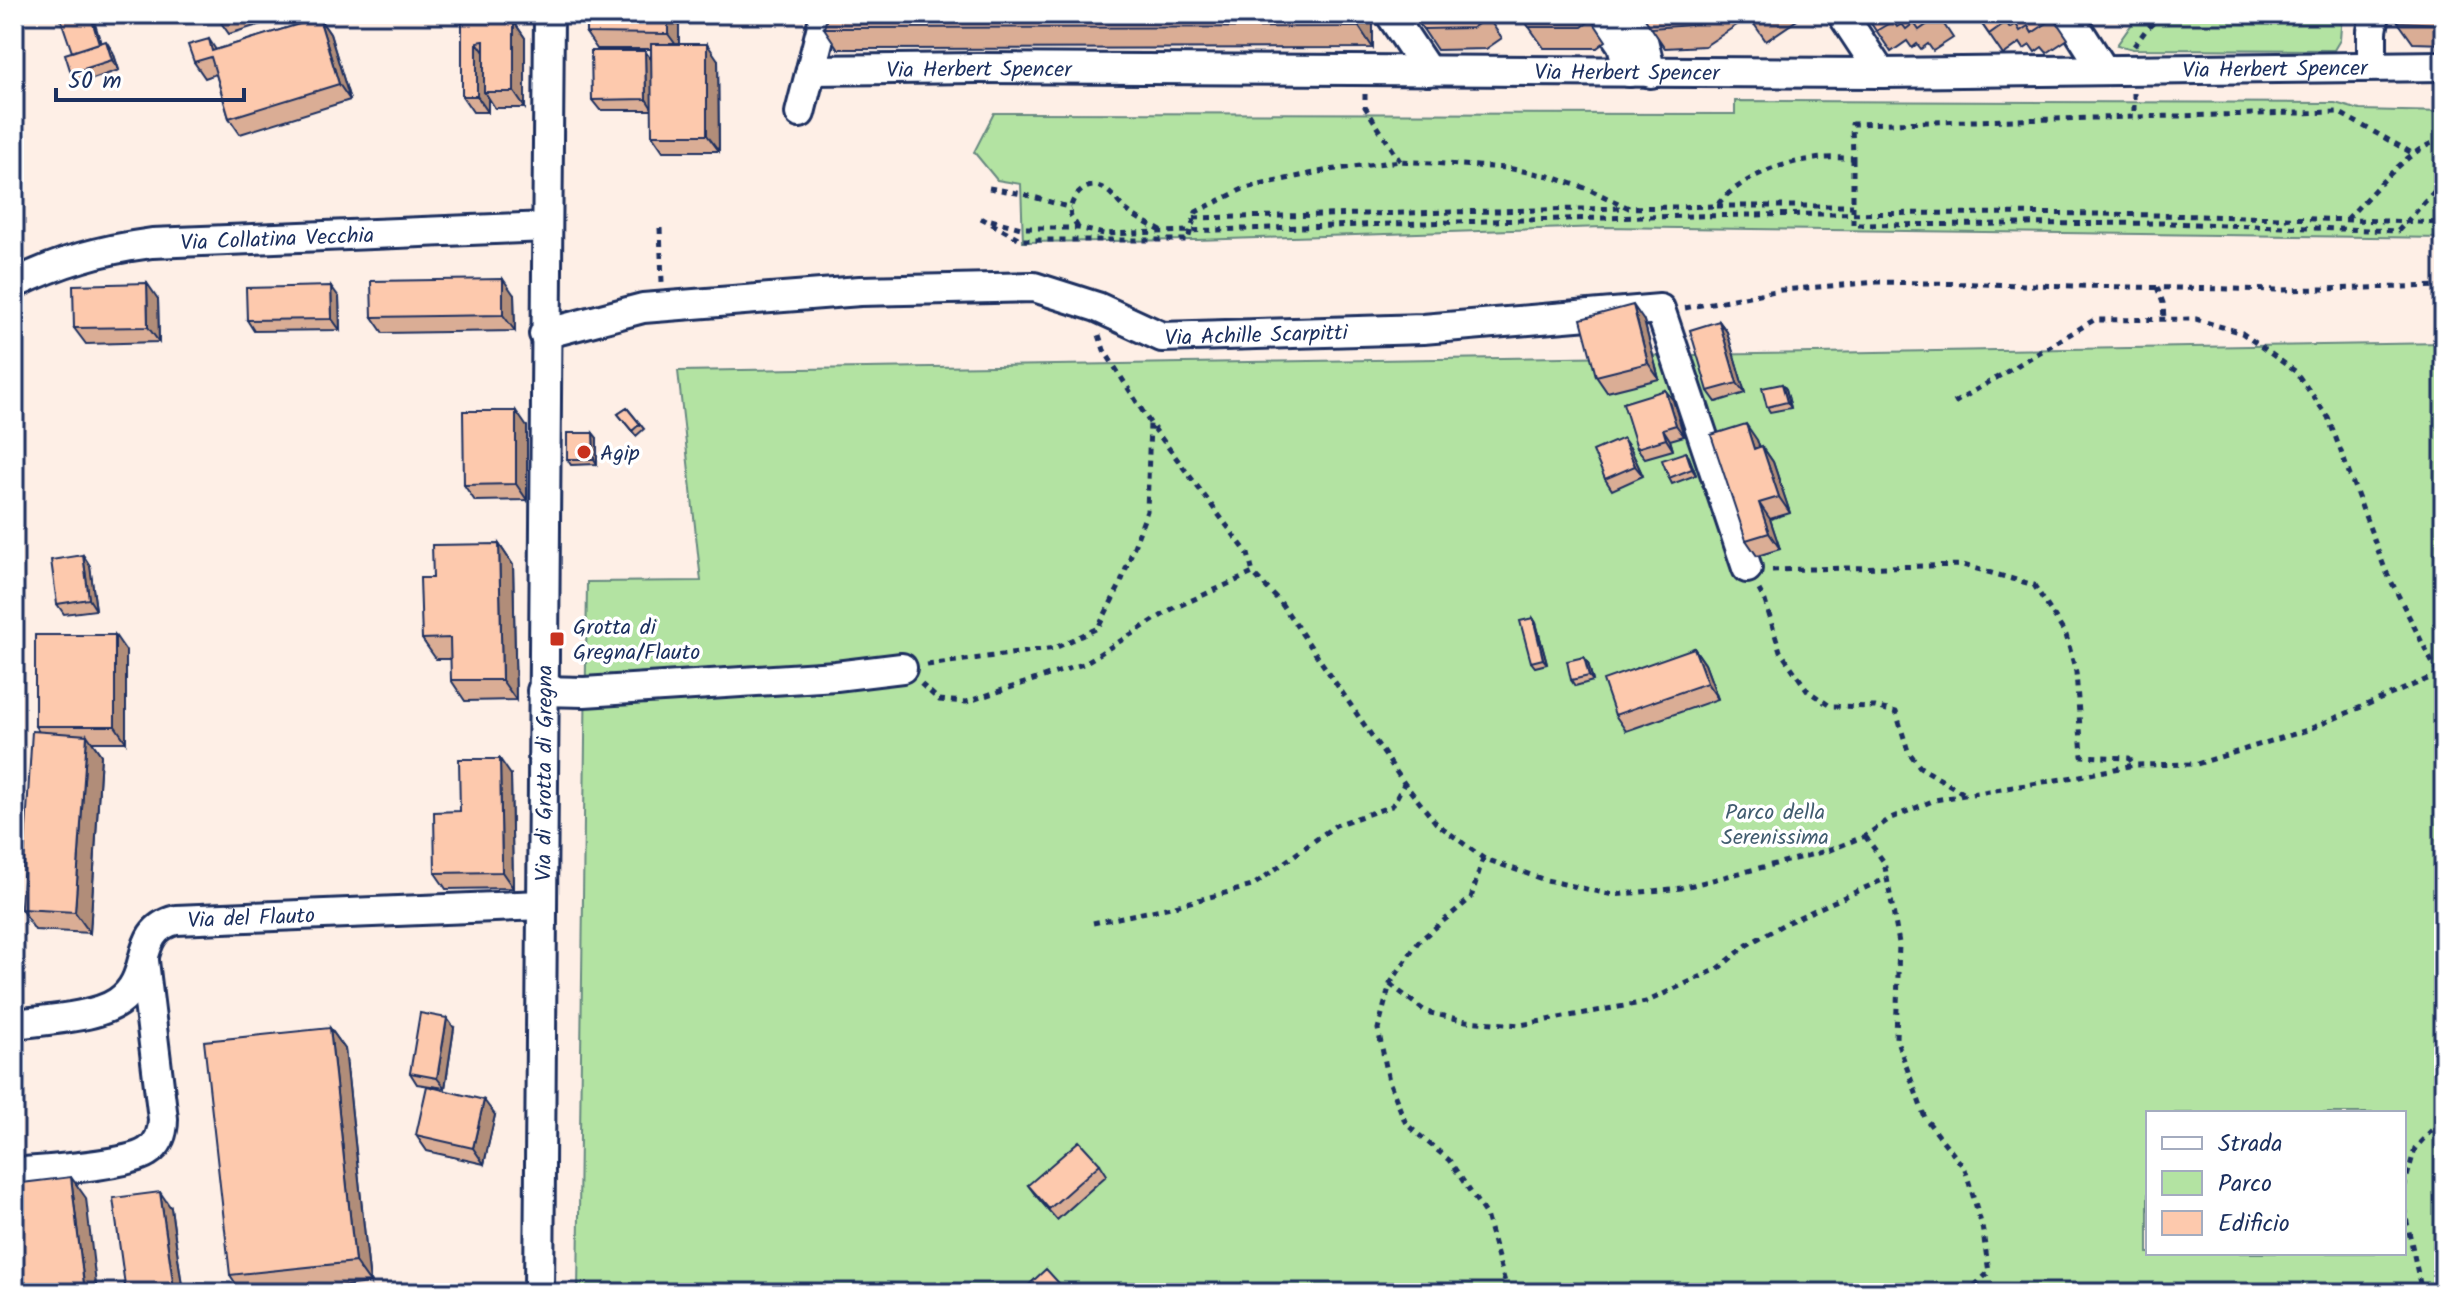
<svg xmlns="http://www.w3.org/2000/svg" width="2458" height="1307" viewBox="0 0 2458 1307" font-family="Kalam,sans-serif">
	<style>
		.green { fill: #b3e3a2; stroke: #678980; stroke-width: 2; fill-rule: evenodd }
		.lines { fill: none; stroke-linecap: round; stroke-linejoin: round }
		.minor-casing { stroke: #1b2f5e; stroke-width: 34 }
		.path { stroke: #1b2f5e; stroke-width: 5; stroke-dasharray: 6 6; stroke-linecap: butt }
		.minor { stroke: #fff; stroke-width: 28 }
		.wall { fill: #daad95; stroke: #1b2f5e; stroke-width: 2 }
		.shaded-wall { fill: #b18d79; stroke: #1b2f5e; stroke-width: 2 }
		.building { fill: #fdc9ad; stroke: #1b2f5e; stroke-width: 2 }
		.poi-dot { fill: #c8321e; stroke: #fff; stroke-width: 3 }
		.labels { text-anchor: middle; stroke-width: 7; stroke-linejoin: round; paint-order: stroke }
		.street-label { font-size: 22px; fill: #1b2f5e; stroke: #fff }
		.poi-label { font-size: 22px; fill: #1b2f5e; stroke: #fff; text-anchor: start }
		.park-label { font-size: 22px; fill: #415c6f; stroke: #fff }
	</style>
	<rect width="100%" height="100%" fill="#feefe6"/>
	<filter id="ink" filterUnits="userSpaceOnUse"><feTurbulence type="fractalNoise" baseFrequency=".0125" numOctaves="2"/><feDisplacementMap in="SourceGraphic" scale="16" xChannelSelector="R" yChannelSelector="G"/><feConvolveMatrix kernelMatrix="1 2 1 2 8 2 1 2 1" color-interpolation-filters="sRGB"/></filter>
	<g filter="url(#ink)">
		<path class="green" d="M2139,14H2342L2340,40L2334,50L2133,49L2117,45Z
			M1735,101L2335,103L2360,110L2444,112V238L1604,227L1196,240L1023,242L1021,184L997,180L974,152L994,113L1735,114Z
			M2444,343V1293H578L587,582L701,581L678,371ZM2148,1113H2404V1253H2148Z"/>
		<g class="lines">
			<defs>
				<g id="minor">
					<path d="M1390,14L1428,71"/>
					<path d="M1601,14L1622,45L1629,72"/>
					<path d="M1625,14L1643,40L1651,73"/>
					<path d="M1842,14L1881,73"/>
					<path d="M2068,14L2103,69"/>
					<path d="M2372,66V31L2375,14"/>
					<path id="s1" d="M811,70L978,68L1881,73L2444,66"/>
					<path d="M800,113L825,14"/>
					<path id="s2" d="M14,284C61,261 100,250 152,243L546,227"/>
					<path id="s3" d="M544,334L643,308L860,291L1034,287L1097,307L1162,337L1423,329L1660,309L1747,568"/>
					<path d="M542,691L584,692L836,676L902,668"/>
					<path id="s4" d="M14,1024C42,1020 95,1018 118,1002C155,977 131,931 176,920L542,905"/>
					<path d="M14,1173C44,1170 125,1166 147,1152C159,1145 163,1132 163,1119L144,961"/>
					<path id="s5" d="M539,1293C544,867 544,440 549,14"/>
				</g>
			</defs>
			<use href="#minor" class="minor-casing"/>
			<path class="path" d="M2134,46L2146,30L2162,14
				M2134,93V116
				M1365,94V107L1400,161
				M1853,158V225L2167,223L2398,231L2444,181
				M989,188L1023,194L1071,208
				M1717,206H1853
				M981,218L1022,240H1188L1196,212L1245,188L1328,170L1400,161L1507,168L1549,176L1588,189L1629,208L1716,206C1739,179 1780,162 1815,159C1827,157 1840,158 1853,158L1852,124L2338,112L2412,153
				M1194,218L1624,208
				M2347,219C2367,199 2416,139 2444,141
				M991,220L1021,228H1078L1104,234C1436,222 1769,210 2101,214C2215,216 2330,219 2444,223
				M1078,227C1077,226 1072,217 1071,216C1067,203 1081,185 1095,186C1109,187 1115,200 1124,208C1135,218 1149,224 1161,231
				M660,228L662,282
				M2157,287L2163,303L2164,320
				M1685,308L1781,290L1877,282L2280,290L2444,286
				M1099,335L1104,350L1150,423L1248,554L1253,573
				M1954,403L2094,320L2196,319L2242,333L2295,371L2328,417L2385,569L2438,674
				M1772,570L1963,565L2034,585L2066,635L2076,672L2082,756L2129,758L2134,765
				M1759,590L1765,601L1780,651L1808,691L1830,706L1875,707L1896,712L1908,751L1920,767L1963,793
				M927,665L1055,648L1098,628L1120,585L1147,511L1150,423
				M921,684L939,700L966,702L1083,664L1172,609L1253,573L1281,603L1404,783L1436,823L1483,858L1542,879L1613,895L1681,888L1830,850L1865,836L1891,818L1935,800L2080,776L2134,765L2197,764L2307,730L2444,672
				M1865,836L1884,862L1887,878
				M1483,858L1471,898L1418,942L1390,984L1378,1029L1389,1081L1406,1124L1449,1160L1486,1215L1508,1293
				M1093,923L1171,907L1252,886L1336,825L1392,806L1404,784
				M1390,984L1426,1012L1466,1021L1520,1025L1646,1002L1719,968L1747,945L1786,923L1887,878L1899,943L1896,1038L1925,1118L1965,1169L1982,1226L1989,1272L1967,1293
				M2404,1188L2415,1148L2444,1117
				M2404,1208L2422,1293"/>
			<use href="#minor" class="minor"/>
		</g>
		<path class="wall" d="M215,14H258L261,24L229,34Z
			M679,14V44L718,60L719,151H663L652,135V110H600L592,100L645,51L651,60V49H597L586,33Z
			M1413,14H1485L1502,38L1486,49L1437,50Z
			M1520,14H1588L1606,41L1597,48H1544Z
			M1642,14H1806L1766,41L1749,17L1705,46L1665,48Z
			M1865,14H1937L1953,38L1933,51L1928,44L1921,49L1917,44L1912,48L1907,41L1891,52Z
			M1975,14H2051L2068,39L2047,53L2042,47L2035,52L2030,45L2024,49L2020,43L2003,55Z
			M2099,14H2110L2103,19Z
			M2444,14V44L2413,43L2398,22Z
			M319,18L330,34L350,100L240,134L229,118L216,74L205,78L194,62L209,39L216,50Z
			M462,22H514L525,38V108H495L488,97V112H473L462,96Z
			M1373,24V48L838,49L824,28Z
			M101,43L113,52L119,70L78,84L71,73Z
			M514,295L515,331L383,333L372,317Z
			M339,297L340,330L254,331L247,320Z
			M158,299L159,342L86,344L74,328Z
			M1644,321L1659,379L1607,392L1596,376Z
			M1719,321L1727,332L1745,393L1716,402L1708,391Z
			M1782,384L1786,389L1791,408L1770,412L1767,407Z
			M1665,390L1673,400L1684,436L1670,440L1673,450L1645,458L1637,448Z
			M627,408L644,429L636,436L618,414Z
			M527,427V500L475,501L464,485Z
			M593,433L597,438V464L571,465L567,459Z
			M1757,440L1759,447L1762,446L1773,462L1790,513L1770,519L1780,549L1757,556L1746,540Z
			M1630,448L1643,476L1612,490L1605,479Z
			M1689,457L1696,475L1672,484L1669,478Z
			M499,544L513,565L516,700L465,701L451,680V659H436L422,639L433,578Z
			M83,555L90,566L96,610L64,614L57,604Z
			M1533,618L1536,623L1547,664L1535,667L1531,662Z
			M1694,648L1705,664L1718,699L1626,731L1615,715Z
			M126,651V742H92L101,755L90,933L35,930L21,909L39,732L35,726Z
			M1584,657L1588,663L1593,681L1575,686L1571,680Z
			M511,775L513,888L446,889L435,873L460,811Z
			M330,1028L345,1049L370,1283L274,1293H242L230,1275Z
			M454,1028L445,1088L417,1084L410,1073Z
			M495,1115L484,1164L427,1151L416,1135Z
			M1100,1164L1107,1175L1057,1220L1036,1196L1028,1185Z
			M171,1208L183,1293H126Z"/>
		<path class="shaded-wall" d="M90,14H92L104,53L100,48Z
			M668,14H679V49L668,34Z
			M1359,14H1367L1373,24V48L1359,27Z
			M319,18L330,34L350,100L339,84Z
			M514,22L525,38V108L514,92Z
			M106,41L113,52L119,70L112,60Z
			M477,42L488,58L484,92L488,97V112L477,96Z
			M707,44L718,60L719,151L707,135Z
			M645,51L652,61L653,110L646,99Z
			M503,279L514,295L515,331L503,315Z
			M147,283L158,299L159,342L148,327Z
			M331,286L339,297L340,330L332,319Z
			M1633,305L1644,321L1659,379L1648,363Z
			M1719,321L1727,332L1745,393L1737,383Z
			M1782,384L1786,389L1791,408L1787,402Z
			M1665,390L1673,400L1684,436L1676,425Z
			M516,411L527,427V500L516,484Z
			M1746,424L1757,440L1765,465L1754,449Z
			M1663,429L1670,440L1673,450L1666,439Z
			M593,433L597,438V464L594,459Z
			M1623,438L1630,448L1643,476L1635,466Z
			M1762,446L1773,462L1790,513L1779,497Z
			M1686,452L1689,457L1696,475L1692,469Z
			M1759,503L1770,519L1780,549L1769,533Z
			M499,544L513,565L516,700L502,680Z
			M83,555L90,566L96,610L89,599Z
			M1533,618L1536,623L1547,664L1543,659Z
			M115,635L126,651V742L115,726Z
			M1694,648L1705,664L1718,699L1707,683Z
			M1584,657L1588,663L1593,681L1589,676Z
			M87,735L101,755L90,933L75,912Z
			M500,759L511,775L513,888L502,872Z
			M447,1018L454,1028L445,1088L437,1078Z
			M330,1028L345,1049L370,1283L355,1262Z
			M484,1100L495,1115L484,1164L473,1148Z
			M71,1177L86,1198L97,1293H85Z
			M160,1192L171,1208L183,1293H176L174,1289Z"/>
		<path class="building" d="M59,14H90L99,43L72,52Z
			M586,14H668V34L586,33Z
			M828,14H1359V27L824,28Z
			M1413,14H1485L1487,18L1472,28L1423,29Z
			M1520,14H1587L1591,20L1582,27H1529Z
			M1642,14H1708L1691,25L1651,28Z
			M1747,14H1760L1751,20Z
			M1865,14H1936L1938,17L1919,30L1914,23L1906,29L1902,24L1897,27L1893,21L1876,31Z
			M1975,14H2050L2053,19L2032,33L2028,26L2020,31L2016,24L2010,28L2006,22L1989,34Z
			M2399,14H2444V24L2398,22Z
			M319,18L339,84L229,118L211,57L194,62L188,45L209,39L212,51Z
			M462,22H514V92H484V41L477,42V96H462Z
			M106,41L112,60L71,73L65,54Z
			M651,44H707V135H652Z
			M591,51H645L646,99L592,100Z
			M503,279V315L372,317L371,281Z
			M147,283L148,327L74,328L73,285Z
			M331,286L332,319L247,320L246,288Z
			M1633,305L1648,363L1596,376L1581,319Z
			M1719,321L1737,383L1708,391L1690,330Z
			M1782,384L1787,402L1767,407L1762,388Z
			M1665,390L1676,425L1663,429L1666,439L1637,448L1623,403Z
			M627,408L640,424L632,431L618,414Z
			M463,411H516V484L464,485Z
			M1746,424L1754,449L1762,446L1779,497L1759,503L1769,533L1746,540L1711,435Z
			M567,433H593L594,459H567Z
			M1623,438L1635,466L1605,479L1593,451Z
			M1686,452L1692,469L1669,478L1662,460Z
			M499,544L502,680H451L450,638L422,639L420,578H433L432,545Z
			M83,555L89,599L57,604L51,560Z
			M1533,618L1543,659L1531,662L1520,621Z
			M35,635H115V726H35Z
			M1694,648L1707,683L1615,715L1603,680Z
			M1584,657L1589,676L1571,680L1567,661Z
			M32,731L87,735L75,912L21,909Z
			M459,759H500L502,872L435,873L434,812L460,811Z
			M420,1013L447,1018L437,1078L410,1073Z
			M330,1028L355,1262L230,1275L204,1041Z
			M427,1086L484,1100L473,1148L416,1135Z
			M1079,1141L1100,1164L1049,1209L1028,1185Z
			M71,1177L85,1293H14V1184Z
			M160,1192L174,1289L146,1293H126L113,1198Z
			M1046,1269L1068,1293H1020Z"/>
	</g>
	<g class="poi-dot">
		<circle cx="584" cy="452" r="8"/>
		<rect x="549" y="631" width="16" height="16" rx="4"/>
	</g>
	<g class="labels">
		<g class="street-label">
			<text dy="8" stroke="none"><textPath href="#s1" startOffset="1464">Via Herbert Spencer</textPath></text>
			<text dy="8" stroke="none"><textPath href="#s1" startOffset="168">Via Herbert Spencer</textPath></text>
			<text dy="8" stroke="none"><textPath href="#s1" startOffset="816">Via Herbert Spencer</textPath></text>
			<text dy="8" stroke="none"><textPath href="#s2" startOffset="270">Via Collatina Vecchia</textPath></text>
			<text dy="8" stroke="none"><textPath href="#s3" startOffset="726">Via Achille Scarpitti</textPath></text>
			<text dy="8" stroke="none"><textPath href="#s5" startOffset="520">Via di Grotta di Gregna</textPath></text>
			<text dy="8" stroke="none"><textPath href="#s4" startOffset="288">Via del Flauto</textPath></text>
		</g>
		<g class="poi-label">
			<text x="600" y="460">Agip</text>
			<text x="573" y="634">Grotta di<tspan x="573" dy="25">Gregna/Flauto</tspan></text>
		</g>
		<g class="park-label">
			<text x="1775" y="819">Parco della<tspan x="1775" dy="25">Serenissima</tspan></text>
		</g>
	</g>
	<rect width="2458" height="1307" fill="none" stroke="#fff" stroke-width="48"/>
	<rect x="24" y="24" width="2410" height="1259" fill="none" stroke="#1b2f5e" stroke-width="3" filter="url(#ink)"/>
	<rect x="2146" y="1111" width="260" height="144" fill="#ffffff" stroke="#a4acbf" stroke-width="2"/>
	<rect x="2162" y="1137" width="40" height="12" fill="#ffffff" stroke="#a4acbf" stroke-width="2"/>
	<text x="2218" y="1151" font-size="24" fill="#1b2f5e">Strada</text>
	<rect x="2162" y="1171" width="40" height="24" fill="#b3e3a2" stroke="#a4acbf" stroke-width="2"/>
	<text x="2218" y="1191" font-size="24" fill="#1b2f5e">Parco</text>
	<rect x="2162" y="1211" width="40" height="24" fill="#fdc9ad" stroke="#a4acbf" stroke-width="2"/>
	<text x="2218" y="1231" font-size="24" fill="#1b2f5e">Edificio</text>
	<path d="M56 88v12h188v-12" fill="none" stroke="#1b2f5e" stroke-width="4"/>
	<text x="68" y="88" font-size="24" fill="#1b2f5e" stroke="#ffffff" stroke-width="6" paint-order="stroke">50 m</text>
</svg>
